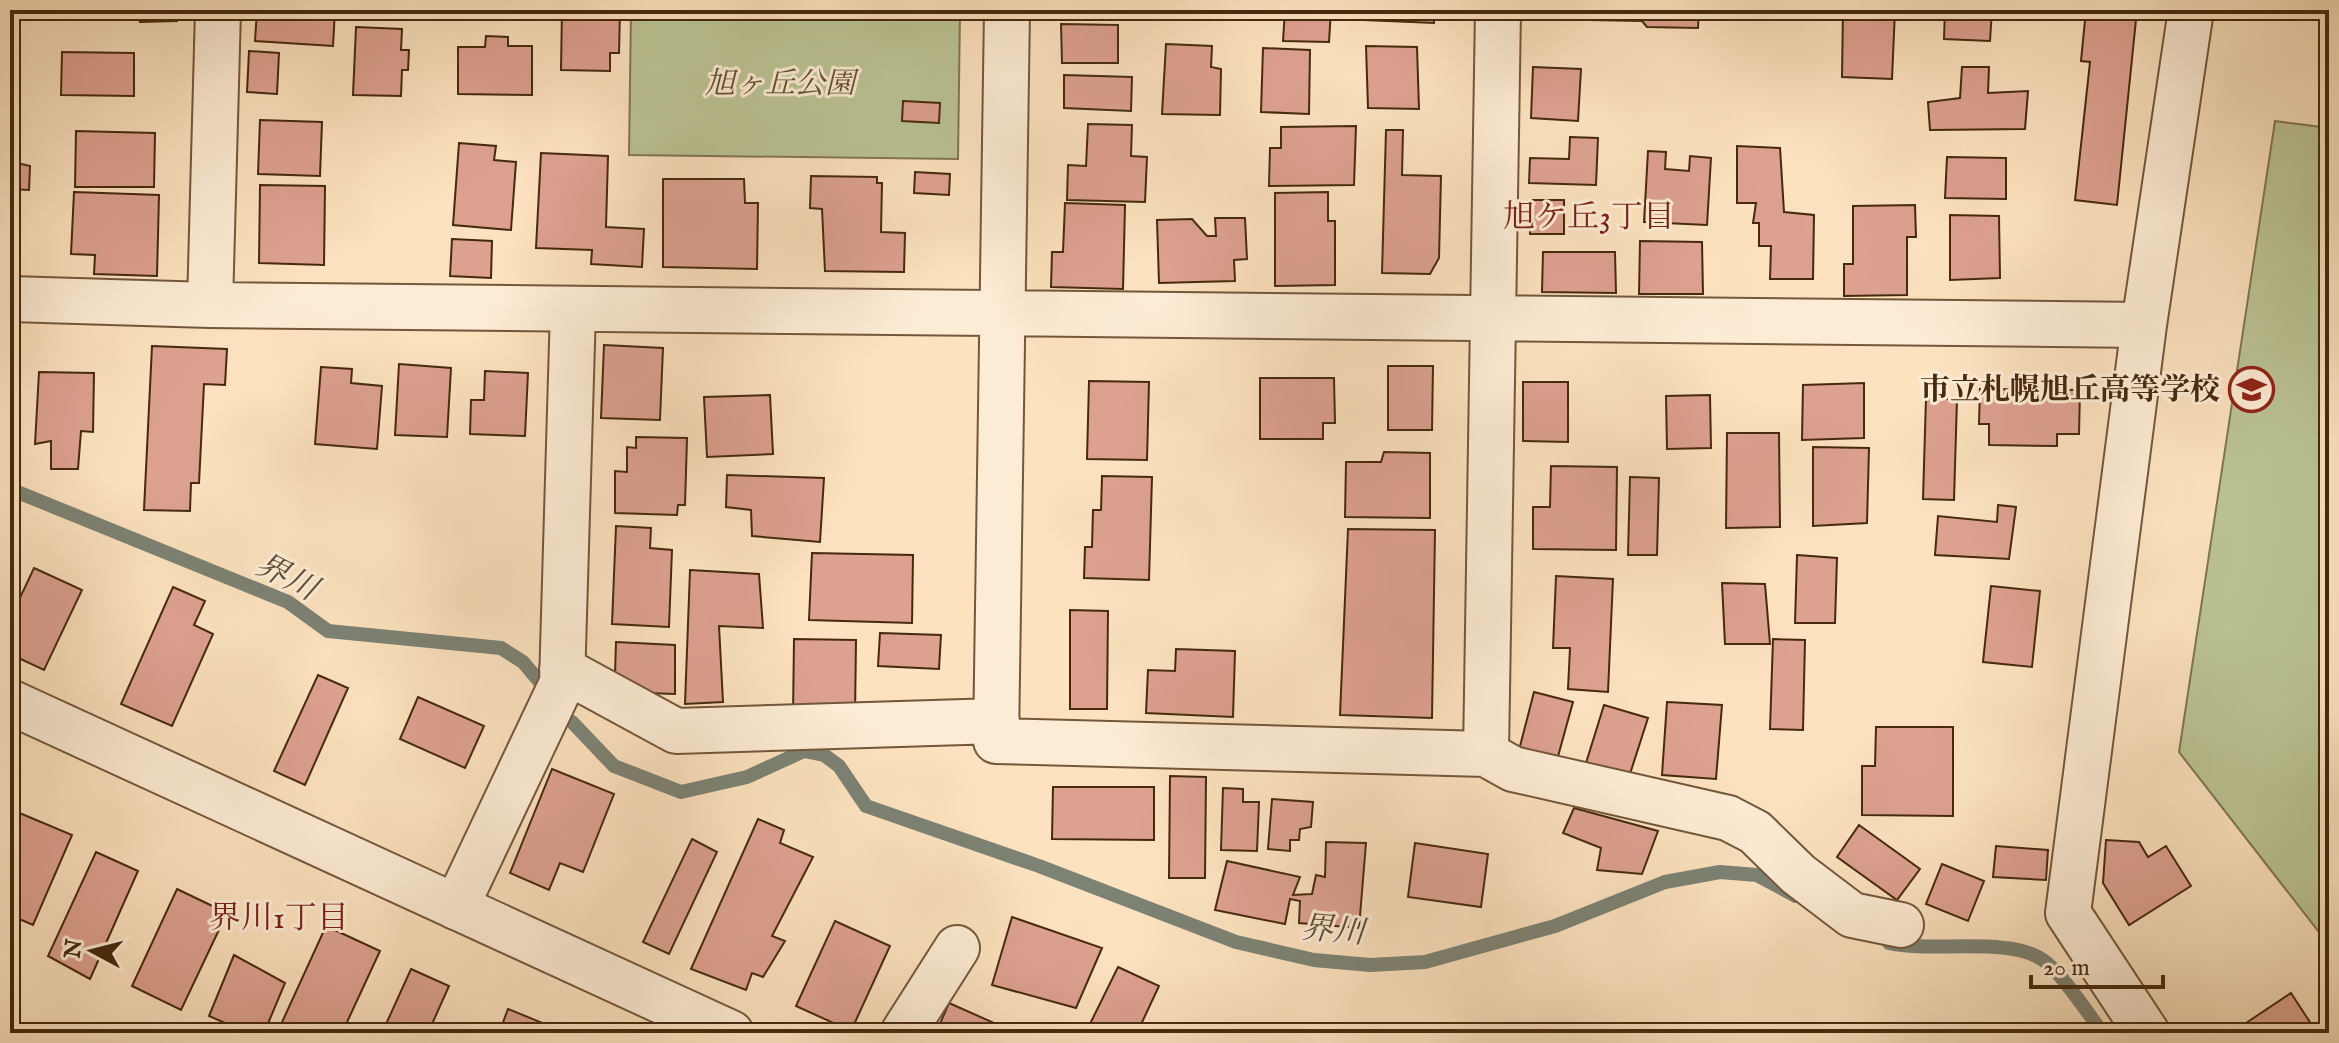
<svg xmlns="http://www.w3.org/2000/svg" width="2339" height="1043" viewBox="0 0 2339 1043" font-family="'IM FELL English','Noto Serif JP',serif">
	<style>
		.green { fill: #bbc495; stroke: #807652; stroke-width: 2 }
		.lines { fill: none; stroke-linecap: round; stroke-linejoin: round }
		.stream { stroke: #7c8274; stroke-width: 14 }
		.building { fill: #dda190; stroke: #46290e; stroke-width: 2 }
		.minor-casing { stroke: #74573a; stroke-width: 48 }
		.tertiary-casing { stroke: #74573a; stroke-width: 48 }
		.minor { stroke: #fdecd5; stroke-width: 44 }
		.tertiary { stroke: #fdecd5; stroke-width: 44 }
		.labels { text-anchor: middle; stroke-width: 6; stroke-linejoin: round; paint-order: stroke }
		.park-label { font-size: 30px; font-style: italic; fill: #635030; stroke: #fdecd5 }
		.poi-label { font-size: 30px; font-weight: bold; fill: #46290e; stroke: #fdecd5; text-anchor: end }
		.neighbourhood-label { font-size: 32px; fill: #7a1f14; stroke: #fdecd5 }
		.water-label { font-size: 32px; font-style: italic; fill: #5c4e38; stroke: #fdecd5 }
	</style>
	<rect width="100%" height="100%" fill="#fce2bf"/>
	<filter id="stains"><feTurbulence type="fractalNoise" baseFrequency=".0025" numOctaves="4"/><feColorMatrix values="0 0 0 0 .2 0 0 0 0 .09 0 0 0 0 .02 0 0 0 .5 -.17"/></filter>
	<radialGradient id="worn" r=".72"><stop offset=".6" stop-color="#630" stop-opacity="0"/><stop offset="1" stop-color="#630" stop-opacity=".3"/></radialGradient>
	<path class="green" d="M631,10H960L958,159L629,155Z
		M2275,121L2329,128V945L2179,752Z"/>
	<g class="lines">
		<path class="stream" d="M10,489L288,602L328,631L501,648L523,662L539,681
			M572,722L614,766L681,792L747,777L804,751L824,755L839,766L866,806L1039,866L1236,942L1314,960L1370,965L1425,962L1555,926L1665,882L1720,872L1757,875L1796,896
			M1889,943C1932,953 2009,936 2043,960C2063,974 2087,1013 2103,1033"/>
	</g>
	<path class="building" d="M140,10H177V21L140,22Z
		M257,10H335L333,46L255,41Z
		M464,10H511L510,14Z
		M562,10H620L619,53H610V71L561,70Z
		M1180,10H1245L1244,15L1180,14Z
		M1285,10H1331L1329,42L1283,41Z
		M1364,10H1434V23L1364,20Z
		M1537,10H1699L1698,28L1647,27L1642,21L1537,19Z
		M1843,10H1895L1892,79L1842,77Z
		M1945,10H1992L1990,41L1944,39Z
		M2086,10H2137L2117,205L2075,200L2090,62L2081,61Z
		M1061,24L1118,25V63H1062Z
		M356,27L402,29L401,50H409L408,70H402L401,96L353,95Z
		M486,36L508,37V46H532V95L458,94V47H485Z
		M1166,44L1212,46L1211,67L1221,69L1220,115L1162,114Z
		M1366,46L1417,47L1419,109L1368,108Z
		M1263,48L1310,50L1309,114L1261,112Z
		M249,51L279,53L277,94L247,92Z
		M62,52L134,53V96L61,95Z
		M1533,67L1581,69L1578,121L1531,118Z
		M1962,67H1989L1988,93L2028,91L2025,129L1930,130L1928,102L1960,98Z
		M1064,75L1132,77L1131,111L1064,108Z
		M903,101L940,103L939,123L902,121Z
		M10,119H14L13,162L30,166L29,190L10,189Z
		M260,120L322,122L320,176L258,174Z
		M1088,124L1132,125L1131,156L1147,157L1145,202L1067,200L1068,165L1086,166Z
		M1356,126L1354,185L1269,186L1270,148H1281V127Z
		M1386,130H1403L1402,175L1441,176L1439,258L1430,274L1382,273Z
		M76,131L155,133L154,187H75Z
		M1570,137L1598,138L1596,185L1529,183L1530,158L1569,159Z
		M459,143L496,146L494,160L516,162L511,230L453,225Z
		M1737,146L1780,148L1784,212L1814,215L1813,279H1770L1771,246H1759V223H1753L1756,203H1737Z
		M1648,151L1666,152L1665,169L1689,171L1690,156L1711,158L1707,225L1644,222Z
		M541,153L608,156L606,227L644,229L642,267L591,264L592,250L536,248Z
		M1947,157L2006,158V199L1945,198Z
		M915,172L950,174L949,195L914,193Z
		M811,176L877,177V183H882L881,232L905,233L904,272L825,271L822,209L810,208Z
		M663,179H744L745,203H758L757,269L663,267Z
		M260,185L325,186L324,265L259,263Z
		M74,192L159,195L157,276L94,274L95,255L71,254Z
		M1328,192V221H1335V285L1275,286V193Z
		M1530,200H1564V234H1530Z
		M10,203H17L15,279H10Z
		M1065,203L1125,205L1123,289L1051,287L1052,252H1063Z
		M1915,205L1916,237H1907V295L1844,296V264H1853V206Z
		M1950,215L1999,216L2000,278L1950,280Z
		M1215,218H1245L1247,259L1234,260L1235,281L1159,283L1157,220L1192,219L1207,236H1216Z
		M452,239L492,241L491,278L450,276Z
		M1640,241L1702,242L1703,294H1639Z
		M1543,252H1615L1616,293L1542,292Z
		M604,345L663,348L660,420L601,418Z
		M152,346L227,349L225,385L204,384L199,483H191L190,511L144,510Z
		M399,364L451,368L447,437L395,435Z
		M1388,366H1433L1432,430H1388Z
		M321,367L352,369L351,383L382,386L377,449L315,444Z
		M485,371L528,373L525,436L470,434L471,400H484Z
		M39,372L94,373L93,432L81,431L78,469H51V441L35,444Z
		M1260,378H1334L1335,423H1323V439H1260Z
		M1089,381L1149,382L1147,460L1087,459Z
		M1523,382H1568V442L1523,441Z
		M1864,383V438L1802,440L1803,385Z
		M1980,389L2080,390L2079,434H2057V446L1989,445V424H1979Z
		M770,395L773,454L707,457L704,397Z
		M1710,395L1711,448L1667,449L1666,396Z
		M1926,398L1957,399L1954,500L1923,499Z
		M1727,433H1779L1780,527L1726,528Z
		M636,437L687,438L685,505H678L677,515L615,513V471L627,472V447L636,448Z
		M1813,447L1869,448L1867,523L1813,526Z
		M1384,452L1430,453V518L1345,517L1346,462H1381Z
		M1551,466L1617,467L1616,550L1533,549V507H1550Z
		M727,475L824,478L820,542L752,536L751,510L726,507Z
		M1102,476L1152,477L1149,580L1084,578L1085,547H1092L1093,510H1101Z
		M1630,477L1659,478L1657,555H1628Z
		M1998,505L2016,507L2009,559L1935,555L1938,516L1997,522Z
		M616,526L651,528L650,548L672,550L669,627L612,624Z
		M1348,529L1435,530L1432,718L1340,715Z
		M812,553L913,555L912,623L809,620Z
		M1797,555L1837,558L1835,623H1795Z
		M34,568L82,590L44,670L10,654V619Z
		M690,570L759,574L763,628L719,626L723,702L685,704Z
		M1556,576L1613,579L1608,692L1568,689L1570,648H1553Z
		M1722,583L1765,584L1770,644H1725Z
		M1991,586L2040,591L2032,667L1983,662Z
		M173,587L205,601L194,625L213,634L172,726L121,704Z
		M1070,610L1108,611L1107,709H1070Z
		M880,633L941,635L939,669L878,666Z
		M794,639L856,640L855,716L793,715Z
		M1773,639L1805,640L1803,730L1770,729Z
		M616,642L675,645V694L647,693L615,674Z
		M1176,649L1235,651L1233,717L1146,713L1148,670L1175,671Z
		M318,675L348,688L305,785L274,771Z
		M1534,692L1573,702L1557,760L1519,750Z
		M418,697L484,726L465,768L400,739Z
		M1667,702L1722,705L1716,779L1662,775Z
		M1604,705L1648,718L1629,777L1586,763Z
		M1876,727H1953V816L1862,815V766H1875Z
		M552,769L614,794L583,872L560,863L549,890L510,873Z
		M1170,776L1206,777L1205,878H1169Z
		M1053,787H1154V840L1052,839Z
		M1223,788L1243,789V802H1259L1257,851L1221,850Z
		M1272,799L1313,802L1311,827L1300,829L1299,840H1290V851L1268,849Z
		M1574,808L1658,831L1642,874L1597,870L1601,848L1563,833Z
		M10,809L72,835L33,925L10,915Z
		M758,819L784,830L780,843L813,857L772,936L785,941L763,977L752,973L746,990L691,969Z
		M1859,825L1920,869L1897,900L1837,857Z
		M692,839L717,852L669,954L643,942Z
		M2106,840L2139,842L2148,857L2166,846L2191,886L2129,925L2103,883Z
		M1326,842L1366,843L1359,928L1299,923L1300,901L1290,899L1285,924L1215,910L1227,861L1300,877L1293,895L1312,894L1316,875L1325,877Z
		M1415,843L1488,854L1481,907L1408,897Z
		M1996,846L2048,850L2046,880L1993,877Z
		M96,852L138,871L90,979L48,956Z
		M1942,864L1984,881L1968,921L1926,904Z
		M177,889L227,913L181,1010L132,986Z
		M1012,917L1102,948L1076,1008L992,985Z
		M835,921L890,946L851,1031L796,1006Z
		M326,926L380,951L342,1033H282L278,1031Z
		M234,955L285,983L264,1033H248L209,1016Z
		M1118,967L1159,986L1137,1033H1094L1087,1030Z
		M411,969L449,986L428,1033H382Z
		M2291,993L2317,1033H2231Z
		M949,1003L1003,1027L1000,1033H936Z
		M508,1009L545,1024L542,1033H499Z"/>
	<g class="lines">
		<defs>
			<path id="minor" d="M1007,10L996,741L1486,754L1498,10
				M10,299L210,305L2144,325
				M210,305L218,10
				M562,669L676,731L997,721
				M1486,754L1513,769L1728,818L1755,832L1798,874L1852,915L1901,925
				M456,907L562,683L573,309
				M903,1033L957,948
				M2147,1033L2068,913L2144,325L2191,10"/>
			<path id="tertiary" d="M10,702L731,1033"/>
		</defs>
		<use href="#minor" class="minor-casing"/>
		<use href="#tertiary" class="tertiary-casing"/>
		<use href="#minor" class="minor"/>
		<use href="#tertiary" class="tertiary"/>
	</g>
	<defs>
		<symbol id="school-ring" viewBox="-11 -11 22 22"><circle r="9.5" fill="#fdecd5" stroke="#8f2418" stroke-width="1.5"/><path d="M0-5L7-2L0 1L-7-2ZM-4 1L0 2.5L4 1V4Q0 6-4 4Z" fill="#8f2418"/></symbol>
	</defs>
	<g fill-rule="evenodd">
		<use href="#school-ring" x="2226" y="364" width="51" height="51"/>
	</g>
	<g class="labels">
		<g class="park-label">
			<text x="780" y="93">旭ヶ丘公園</text>
		</g>
		<g class="poi-label">
			<text x="2220" y="399">市立札幌旭丘高等学校</text>
		</g>
		<g class="neighbourhood-label">
			<text x="1589" y="227">旭ケ丘3丁目</text>
			<text x="279" y="928">界川1丁目</text>
		</g>
		<g class="water-label">
			<text transform="translate(287 576) rotate(27)" y="11">界川</text>
			<text transform="translate(1333 929) rotate(5)" y="11">界川</text>
		</g>
	</g>
	<rect width="2339" height="1043" fill="none" stroke="#fce2bf" stroke-width="40"/>
	<rect x="12" y="12" width="2315" height="1019" fill="none" stroke="#46290e" stroke-width="4"/>
	<rect x="20" y="20" width="2299" height="1003" fill="none" stroke="#46290e" stroke-width="2"/>
	<g transform="translate(92 951) rotate(277)" stroke="#fdecd5" stroke-width="6" paint-order="stroke">
	<path d="M0-6L14 30L0 20L-14 30Z" fill="#46290e"/>
	<text y="-12" font-size="22" font-weight="bold" text-anchor="middle" fill="#46290e">N</text>
	</g>
	<path d="M2031 975v12h132v-12" fill="none" stroke="#46290e" stroke-width="4"/>
	<text x="2043" y="975" font-size="24" fill="#46290e" stroke="#fdecd5" stroke-width="6" paint-order="stroke">20 m</text>
	<rect width="100%" height="100%" filter="url(#stains)"/>
	<rect width="100%" height="100%" fill="url(#worn)"/>
</svg>
